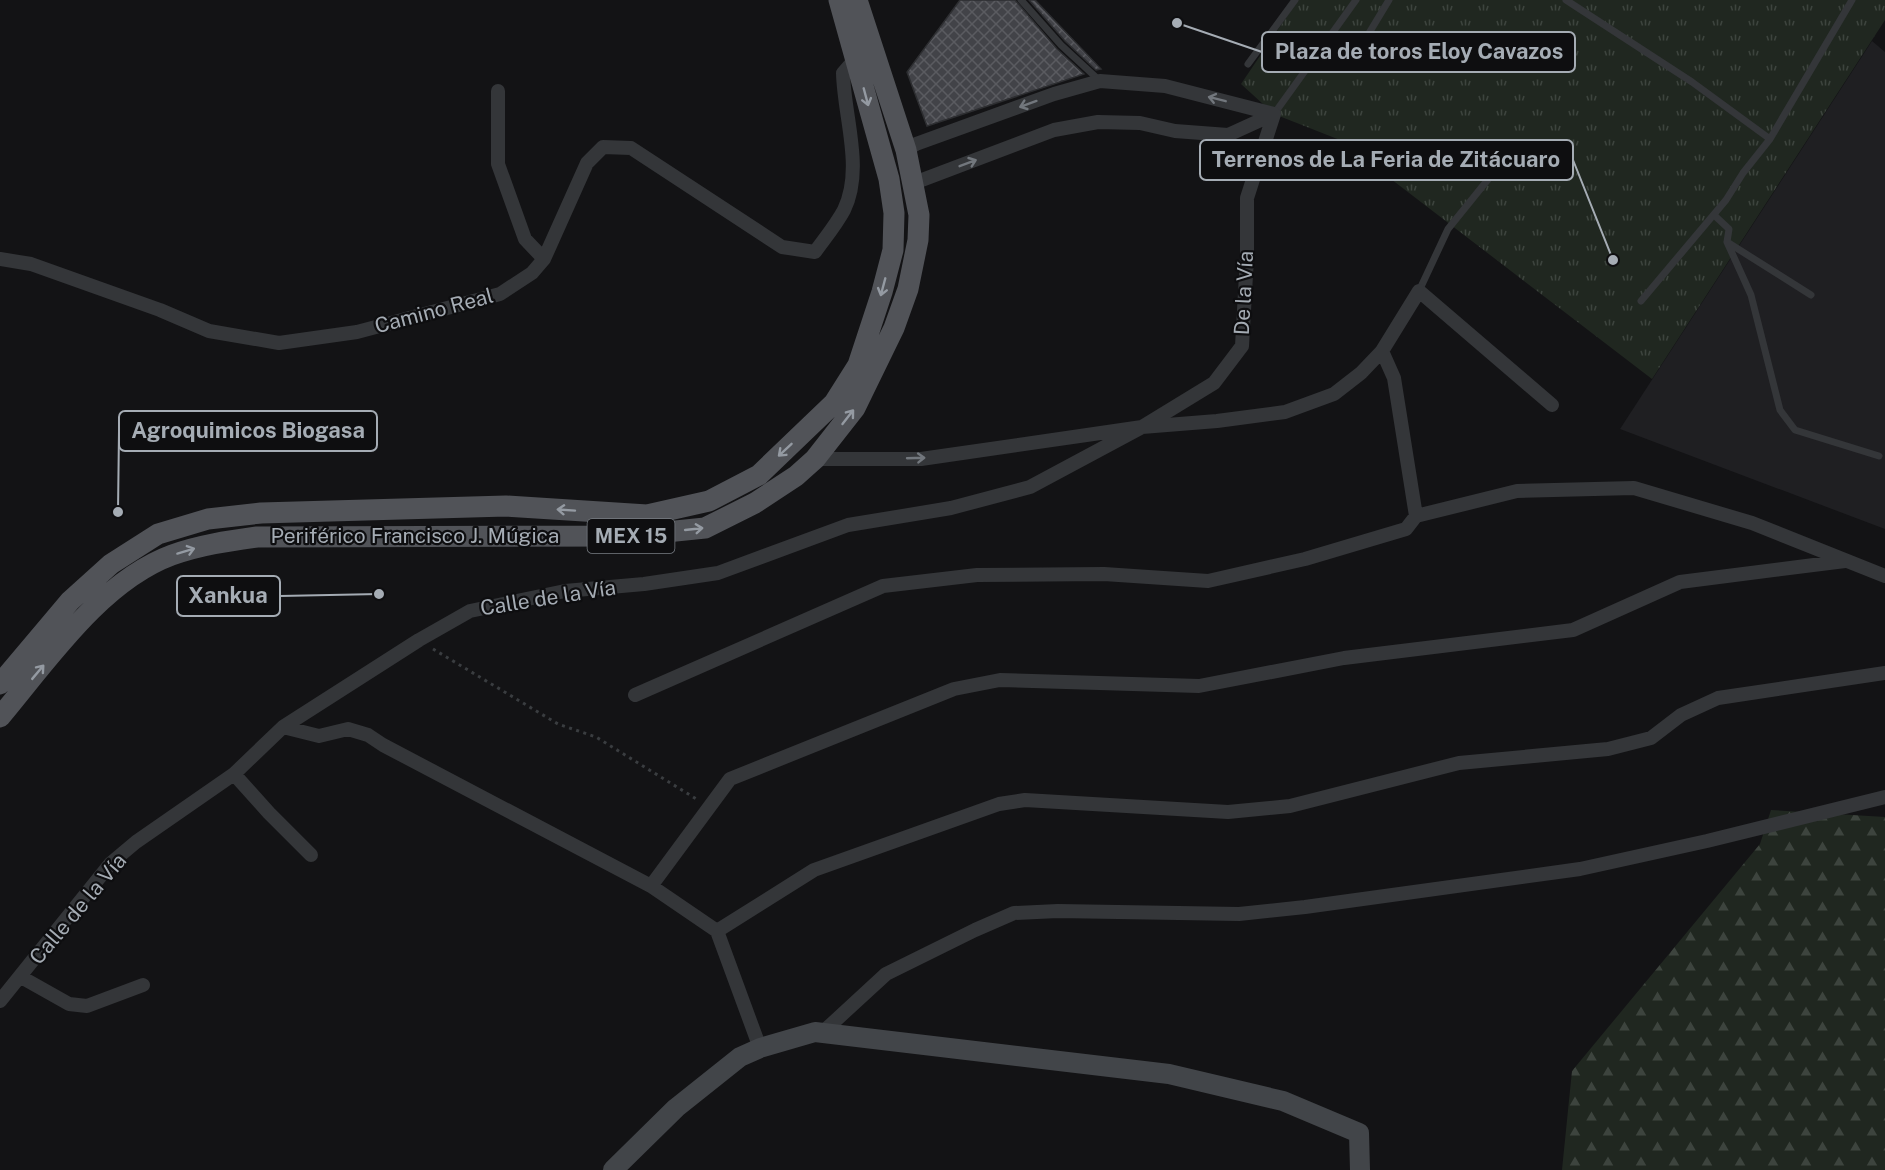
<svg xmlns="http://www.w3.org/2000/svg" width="1885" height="1170" viewBox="0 0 1885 1170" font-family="'Public Sans',sans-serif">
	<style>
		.built { fill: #1f1f22 }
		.forest { fill: url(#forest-firs) }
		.park { fill: url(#park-tufts) }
		.building { fill: url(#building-cross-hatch); stroke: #2d2e31; stroke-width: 1.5 }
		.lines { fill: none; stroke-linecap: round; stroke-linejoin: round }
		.path { stroke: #3a3d40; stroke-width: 3; stroke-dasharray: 3 4.5; stroke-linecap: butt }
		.lane { stroke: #343639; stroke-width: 7 }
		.street { stroke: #343639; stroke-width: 14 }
		.secondary { stroke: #424549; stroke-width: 20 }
		.primary { stroke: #515358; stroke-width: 21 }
		.oneway { stroke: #949aa2 }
		.oneway2 { stroke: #72777d }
		.labels { text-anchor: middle; stroke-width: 4.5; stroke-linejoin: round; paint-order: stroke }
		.shield { fill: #0e0e10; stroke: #787d83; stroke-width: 1.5 }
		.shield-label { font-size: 20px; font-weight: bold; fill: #a5acb4 }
		.street-label { font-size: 21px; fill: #a5acb4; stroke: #0e0e10 }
		.leader { fill: none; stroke: #a5acb4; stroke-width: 2 }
		.callout-dot { fill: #a5acb4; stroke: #0e0e10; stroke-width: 2 }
		.callout { fill: #0e0e10; stroke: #a5acb4; stroke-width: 2 }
		.callout-label { font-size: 22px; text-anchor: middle; font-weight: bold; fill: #a5acb4 }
	</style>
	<defs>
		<pattern id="forest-firs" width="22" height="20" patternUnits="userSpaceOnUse" patternTransform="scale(1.5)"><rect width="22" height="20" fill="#202720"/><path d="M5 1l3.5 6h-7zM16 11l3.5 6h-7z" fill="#3d443e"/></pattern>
		<pattern id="park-tufts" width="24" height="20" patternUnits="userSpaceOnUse" patternTransform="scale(1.5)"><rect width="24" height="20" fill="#202720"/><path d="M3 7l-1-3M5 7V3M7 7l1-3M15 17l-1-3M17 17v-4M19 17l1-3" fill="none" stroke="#3d443e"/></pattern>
		<pattern id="building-cross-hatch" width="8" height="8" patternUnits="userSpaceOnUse" patternTransform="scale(1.5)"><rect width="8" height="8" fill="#424348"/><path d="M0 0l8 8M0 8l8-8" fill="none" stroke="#5a5b60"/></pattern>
	</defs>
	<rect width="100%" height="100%" fill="#131315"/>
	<path class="built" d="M1872,41L1885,52V529L1620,429Z"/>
	<path class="forest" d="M1771,810L1885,817V1170H1562L1572,1071L1760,844Z"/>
	<path class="park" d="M1298,0H1885V20L1652,379L1340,140L1274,114L1241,84Z"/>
	<path class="building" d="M960,0H1015L1057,49L1084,74L927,126L907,72Z
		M1029,0H1035L1101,69L1096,70L1065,41Z"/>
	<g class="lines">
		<path class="path" d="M433,649L558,724L596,737L698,800"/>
		<path class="lane" d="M1021,0L1061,45L1100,81
			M1566,0L1692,82L1770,139L1743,173L1726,200L1641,301
			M1357,53L1389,0
			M1248,64L1295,0
			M1274,114L1356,0
			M1770,139L1852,0
			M1714,215L1729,229L1727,242L1811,295
			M1727,242L1751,295L1780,410L1795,430L1879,456
			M1419,291L1448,229L1490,177"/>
		<path class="street" d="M498,91V164L525,239L544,259
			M906,150L916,144L1054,94L1100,81L1165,86L1274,114
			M914,183L1054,130L1098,122L1140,123L1175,131L1228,135L1274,114
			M0,259L31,264L160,310L209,331L279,343L357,332L500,294L532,273L544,259L587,163L603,147L631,148L782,247L815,252C825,238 836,225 844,210C864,169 844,117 843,73L856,58
			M1382,351L1394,378L1416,516
			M815,459H921L1142,427L1217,421L1285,412L1334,394L1361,373L1382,351L1419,291L1552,405
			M635,695L883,586L977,575L1104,574L1208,581L1305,559L1406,529L1416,516L1517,491L1634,488L1752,523L1885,576
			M283,727L319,736L348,729L368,735L383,745L651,886L717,931L760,1048
			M234,774L269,813L311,855
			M651,886L730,779L954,689L1000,680L1199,686L1344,658L1573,630L1680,582L1845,561
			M717,931L814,870L999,804L1025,800L1228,812L1290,806L1459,763L1608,749L1651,738L1681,715L1718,698L1885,673
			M21,977L69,1004L87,1006L143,985
			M0,1001L111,863L136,842L234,774L283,727L419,640L470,611L565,591L644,584L718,573L848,525L951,508L1030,487L1142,427L1214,383L1242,346L1247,257V198L1274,114
			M823,1032L886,974L975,930L1014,913L1058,911L1239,914L1305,907L1580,869L1707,841L1885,797"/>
		<path class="secondary" d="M613,1170L676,1108L740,1057L760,1048L815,1032L1169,1074L1283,1101L1359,1133L1360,1170"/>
		<path class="primary" d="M0,684L70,601L111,564L158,534L208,519L261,513L506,506L647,515L709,501L759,475L834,403L858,365L882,292L893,250L894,213L889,179L839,0
			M0,717C47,661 101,581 172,555C200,545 228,541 257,537L627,536L705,528L755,503L796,476L815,459L855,408L894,328L908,289L918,240L919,215L906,150L857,0"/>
	</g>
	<defs><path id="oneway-shaft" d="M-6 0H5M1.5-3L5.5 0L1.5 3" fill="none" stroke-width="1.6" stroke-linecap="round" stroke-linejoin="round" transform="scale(1.5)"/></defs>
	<g class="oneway">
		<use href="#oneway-shaft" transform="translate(866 97) rotate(75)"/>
		<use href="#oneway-shaft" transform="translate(883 287) rotate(105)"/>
		<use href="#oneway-shaft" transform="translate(848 417) rotate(-52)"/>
		<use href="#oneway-shaft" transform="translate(785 450) rotate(137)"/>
		<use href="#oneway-shaft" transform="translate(566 510) rotate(-176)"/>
		<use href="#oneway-shaft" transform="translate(694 529) rotate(-6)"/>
		<use href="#oneway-shaft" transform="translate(186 551) rotate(-17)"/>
		<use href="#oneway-shaft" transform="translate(38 672) rotate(-50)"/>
	</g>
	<g class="oneway2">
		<use href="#oneway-shaft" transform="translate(1217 99) rotate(-166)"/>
		<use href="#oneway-shaft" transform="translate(1028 104) rotate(160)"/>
		<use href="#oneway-shaft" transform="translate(968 163) rotate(-21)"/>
		<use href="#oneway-shaft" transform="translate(916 458) rotate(-2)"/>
	</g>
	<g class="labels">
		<rect class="shield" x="587.5" y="519" width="87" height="34" rx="4.5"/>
		<g class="shield-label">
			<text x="631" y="543">MEX 15</text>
		</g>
		<g class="street-label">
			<text transform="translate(1244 293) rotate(-87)" y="7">De la Vía</text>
			<text transform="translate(434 311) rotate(-15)" y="7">Camino Real</text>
			<text x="415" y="543">Periférico Francisco J. Múgica</text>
			<text transform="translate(548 598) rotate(-9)" y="7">Calle de la Vía</text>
			<text transform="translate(78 909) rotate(-50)" y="7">Calle de la Vía</text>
		</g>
	</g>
	<path class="leader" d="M1177 23L1262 52M1613 260L1573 160M118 512L119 431M379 594L280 596"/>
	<g class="callout-dot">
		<circle cx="1177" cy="23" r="6"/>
		<circle cx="1613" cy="260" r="6"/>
		<circle cx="118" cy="512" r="6"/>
		<circle cx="379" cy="594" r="6"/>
	</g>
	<g class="callout">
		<rect x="1262" y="32" width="313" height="40" rx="6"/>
		<rect x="1200" y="140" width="373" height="40" rx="6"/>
		<rect x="119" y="411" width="258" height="40" rx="6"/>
		<rect x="177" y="576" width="103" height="40" rx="6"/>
	</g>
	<g class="callout-label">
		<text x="1419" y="59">Plaza de toros Eloy Cavazos</text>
		<text x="1386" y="167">Terrenos de La Feria de Zitácuaro</text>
		<text x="248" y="438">Agroquimicos Biogasa</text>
		<text x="228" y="603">Xankua</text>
	</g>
</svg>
